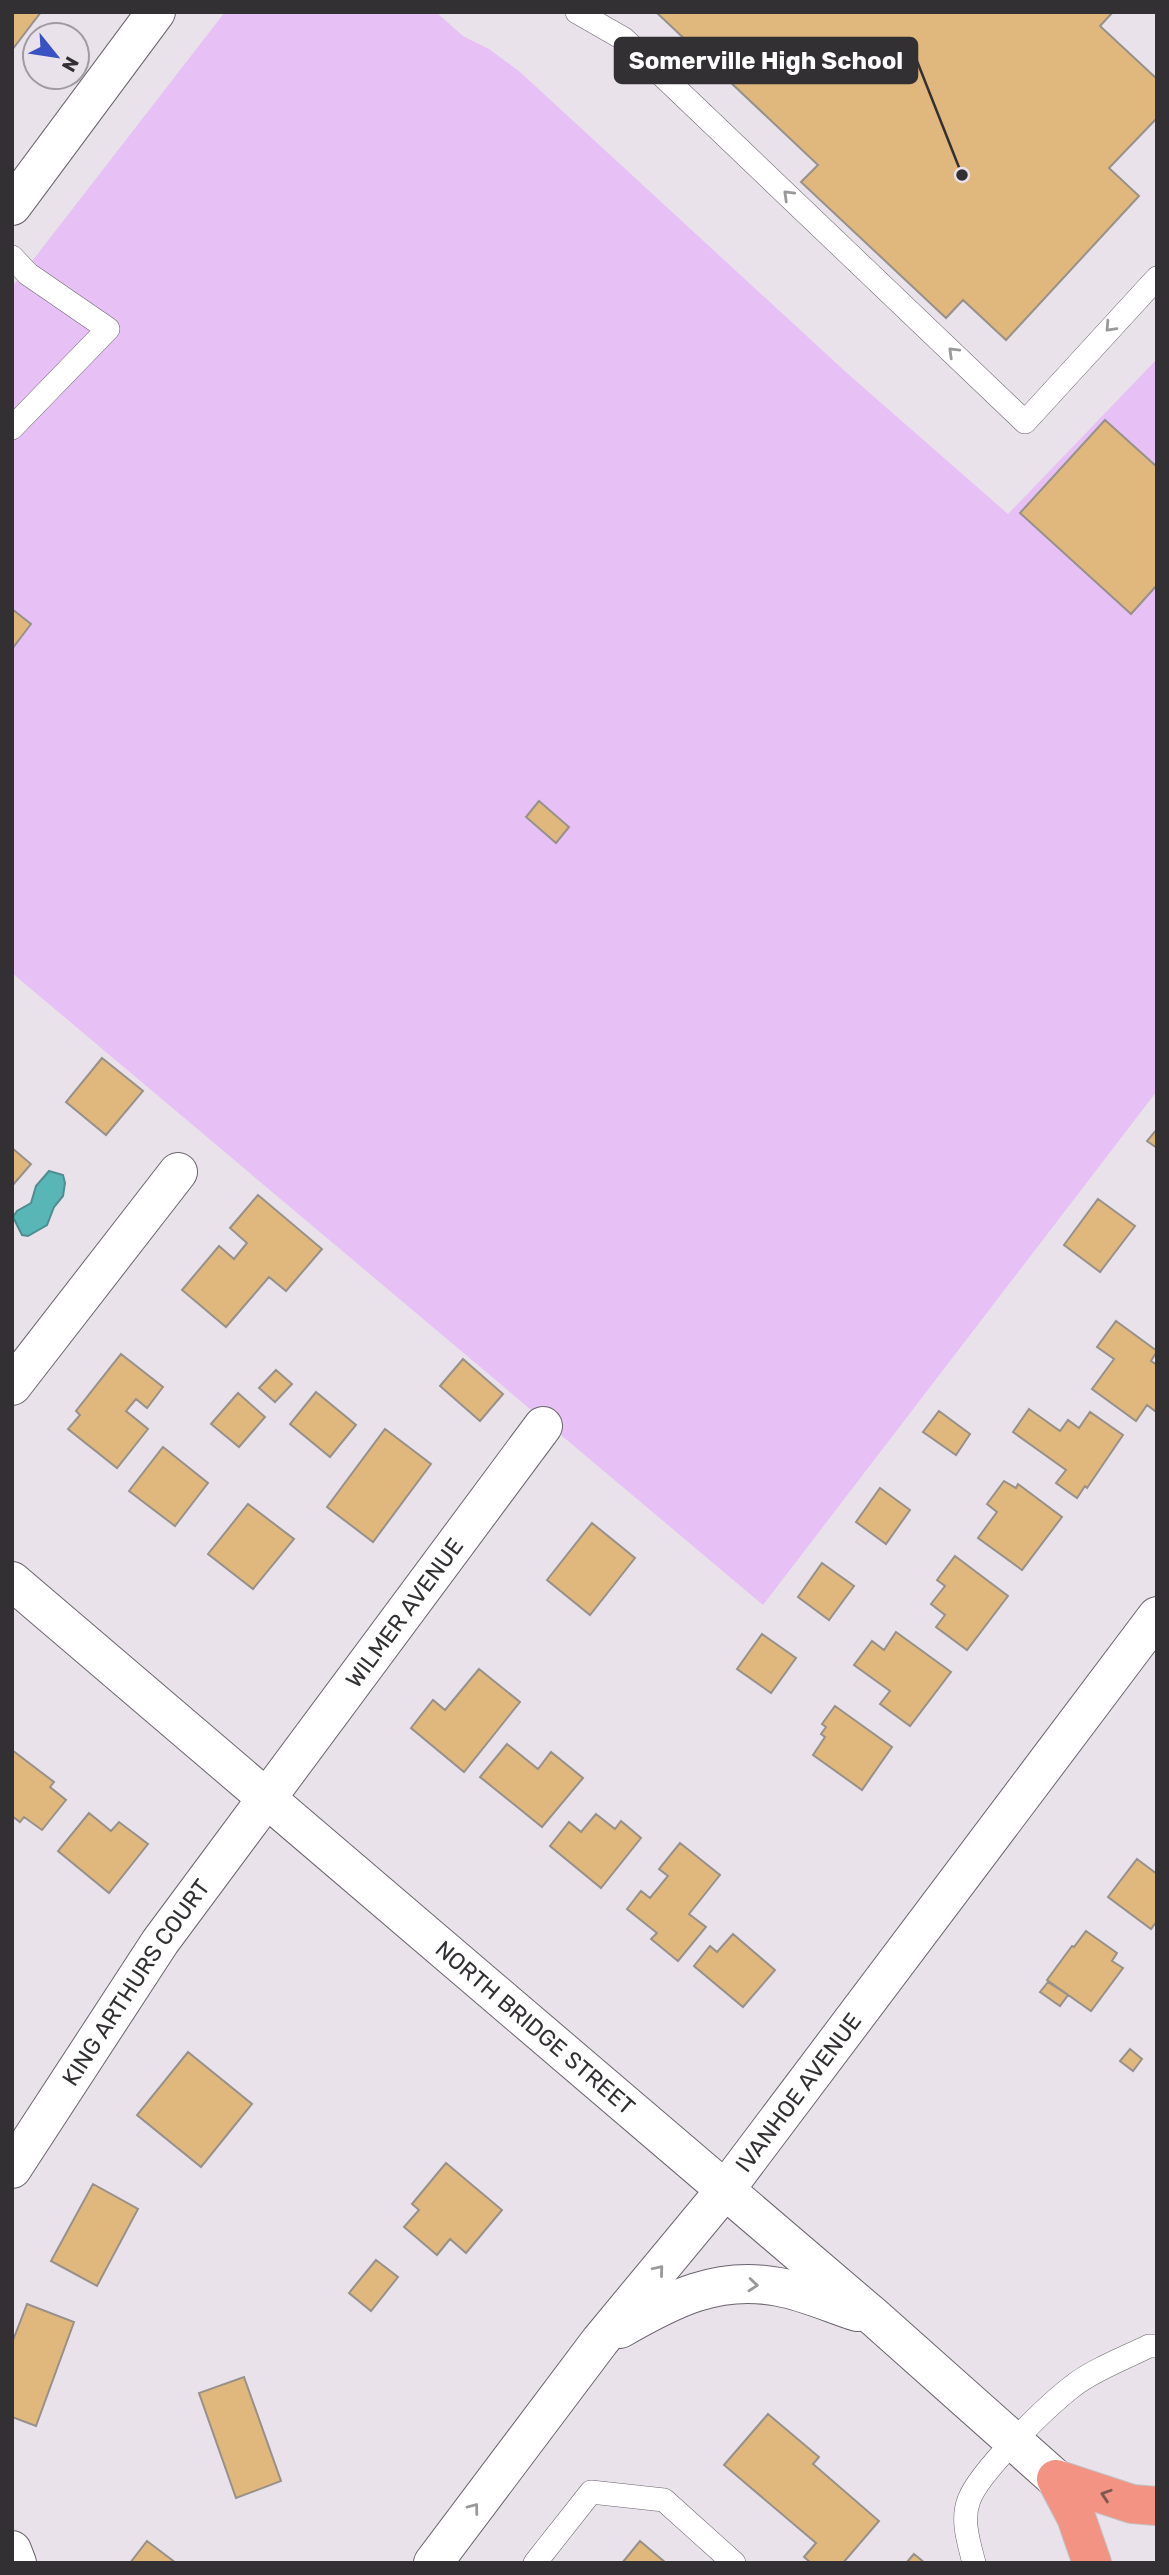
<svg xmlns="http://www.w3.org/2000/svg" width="1169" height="2575" viewBox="0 0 1169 2575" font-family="Rubik,sans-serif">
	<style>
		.green { fill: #e7c0f5 }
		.water { fill: #59b6b7; stroke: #4e8e90; stroke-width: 2 }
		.building { fill: #e0b77d; stroke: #989189; stroke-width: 2 }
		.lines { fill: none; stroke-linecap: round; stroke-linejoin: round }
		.service-casing { stroke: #6a646d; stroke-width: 24 }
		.minor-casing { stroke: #6a646d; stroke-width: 40 }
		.tertiary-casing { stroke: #6a646d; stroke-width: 40 }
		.trunk-casing { stroke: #c2c1c2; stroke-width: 40 }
		.service { stroke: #fff; stroke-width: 23 }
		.minor { stroke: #fff; stroke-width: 38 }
		.tertiary { stroke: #fff; stroke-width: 38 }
		.trunk { stroke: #f29383; stroke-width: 38 }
		.oneway { stroke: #99989a }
		.oneway2 { stroke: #7f5854 }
		.labels { text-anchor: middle; stroke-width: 5; stroke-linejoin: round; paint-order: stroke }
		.street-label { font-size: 23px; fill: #333034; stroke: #e9e2eb }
		.leader { fill: none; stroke: #333034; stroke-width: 2.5 }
		.callout-dot { fill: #333034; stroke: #e9e2eb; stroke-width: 2.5 }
		.callout { fill: #333034; stroke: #333034; stroke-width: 2.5 }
		.callout-label { font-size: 24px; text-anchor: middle; font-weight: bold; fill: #fff }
	</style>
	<rect width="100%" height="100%" fill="#e9e2eb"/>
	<path class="green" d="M225,12H436L463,36L489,49L520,72L848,374L1008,514L1157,359V1091L763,1605L12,973V287Z"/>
	<path class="water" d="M49,1171L63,1175L65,1183L63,1196L54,1207L47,1225L28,1236L22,1235L13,1217L17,1211L31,1203L36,1186Z"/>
	<path class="building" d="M12,12H41L12,50Z
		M656,12H1113L1100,26L1157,79V118L1109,168L1139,196L1006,340L963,300L946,318L801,182L818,165Z
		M1105,420L1157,467V585L1131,614L1020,513Z
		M12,609L31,624L12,649Z
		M539,801L569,827L556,843L526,817Z
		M102,1058L143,1091L106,1135L66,1102Z
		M1157,1129V1148L1147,1141Z
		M12,1148L31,1164L12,1186Z
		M258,1195L322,1249L286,1291L269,1277L226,1327L182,1290L219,1246L234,1259L247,1243L230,1228Z
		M1098,1199L1135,1226L1100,1272L1064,1245Z
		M1116,1321L1157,1351L1151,1361L1157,1365V1408L1155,1411L1147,1405L1136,1421L1092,1389L1114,1359L1097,1347Z
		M121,1354L163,1387L147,1408L136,1399L126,1411L148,1429L117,1468L68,1429L80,1415L76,1411Z
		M463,1359L503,1394L480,1421L440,1386Z
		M276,1370L292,1384L275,1402L259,1388Z
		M316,1392L356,1425L330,1457L290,1424Z
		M238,1393L265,1417L239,1447L211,1424Z
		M1029,1409L1060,1431L1068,1420L1079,1428L1090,1412L1123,1435L1087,1488L1085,1486L1077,1498L1056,1483L1066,1470L1013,1432Z
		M939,1411L970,1434L956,1455L923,1432Z
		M385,1429L431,1464L373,1542L327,1507Z
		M163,1447L208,1483L175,1526L129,1491Z
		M1004,1481L1016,1488L1018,1484L1062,1517L1022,1570L978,1538L997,1512L987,1504Z
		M880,1488L910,1510L886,1544L856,1522Z
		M248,1504L294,1539L253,1589L208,1554Z
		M592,1523L635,1558L590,1615L547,1580Z
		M955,1556L1008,1596L967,1650L936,1627L945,1615L931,1604L945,1586L937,1580Z
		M822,1563L854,1586L829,1620L798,1597Z
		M896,1632L951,1672L910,1726L880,1704L890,1691L854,1665L872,1641L884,1650Z
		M762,1634L796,1658L771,1693L737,1669Z
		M479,1669L520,1702L464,1772L411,1728L433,1700L445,1710Z
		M835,1706L892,1747L862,1790L813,1755L825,1737L821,1734L826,1727L822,1724Z
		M507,1744L538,1769L551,1752L583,1778L542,1827L480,1777Z
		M12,1750L54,1782L50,1787L66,1800L42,1830L24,1817L20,1822L12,1816Z
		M89,1813L111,1831L119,1822L148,1844L109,1893L58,1851Z
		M596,1814L615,1829L621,1821L641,1838L601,1888L550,1846L569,1822L581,1832Z
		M680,1843L720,1875L689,1914L706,1927L678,1961L651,1939L657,1933L627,1909L641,1891L650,1898L668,1876L659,1869Z
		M1137,1859L1157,1874V1921L1151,1929L1108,1897Z
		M1086,1931L1117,1953L1112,1961L1123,1968L1091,2011L1047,1980L1072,1946L1074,1947Z
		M733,1934L775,1970L743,2007L694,1966L710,1946L717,1952Z
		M1048,1982L1068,1995L1060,2006L1040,1992Z
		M1130,2049L1142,2059L1133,2071L1120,2061Z
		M188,2052L252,2104L201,2167L137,2115Z
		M446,2163L502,2210L466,2253L450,2239L437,2255L404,2227L419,2210L412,2204Z
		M93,2184L138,2209L97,2286L51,2261Z
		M376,2260L398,2277L371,2311L349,2293Z
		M27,2304L74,2322L36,2426L12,2417V2343Z
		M244,2377L281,2481L236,2498L199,2393Z
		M768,2414L819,2457L813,2464L879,2521L843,2563H811L804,2557L816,2543L724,2465Z
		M147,2541L176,2563H130Z
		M640,2541L666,2563H622Z
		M914,2554L925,2563H906Z"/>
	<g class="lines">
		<defs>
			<path id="service" d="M577,12L624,39L1025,422L1157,278
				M12,257L28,274L108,329L12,428
				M535,2563L591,2492L664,2500L734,2563
				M974,2563C969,2543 961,2520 969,2500C979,2472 1048,2405 1073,2386C1091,2371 1127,2357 1149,2346H1157"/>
			<g id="minor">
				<path d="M12,206L156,12"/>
				<path d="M12,1386L178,1172"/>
				<path id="s1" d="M12,2169L160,1942L543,1426"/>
				<path id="s2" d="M725,2190L1157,1616"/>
				<path d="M12,2550L17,2563"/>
			</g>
			<g id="tertiary">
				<path id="s3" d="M12,1581L874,2317L1056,2479"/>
				<path d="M620,2329C672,2299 718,2275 779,2287C806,2292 832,2304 857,2312"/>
				<path d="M433,2563L600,2341L725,2190"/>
			</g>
			<path id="trunk" d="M1056,2479L1132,2504L1157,2506
				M1056,2479L1076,2517L1092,2563"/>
		</defs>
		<use href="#service" class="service-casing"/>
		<use href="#minor" class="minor-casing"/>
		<use href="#tertiary" class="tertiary-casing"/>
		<use href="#trunk" class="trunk-casing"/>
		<use href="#service" class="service"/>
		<use href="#minor" class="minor"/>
		<use href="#tertiary" class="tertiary"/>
		<use href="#trunk" class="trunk"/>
	</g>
	<defs><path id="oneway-chevron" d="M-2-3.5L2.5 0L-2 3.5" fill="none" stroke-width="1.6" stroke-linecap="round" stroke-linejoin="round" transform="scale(1.75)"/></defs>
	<g class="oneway">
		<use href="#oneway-chevron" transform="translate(788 195) rotate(-136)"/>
		<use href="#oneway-chevron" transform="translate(1110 327) rotate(133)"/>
		<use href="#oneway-chevron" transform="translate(953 352) rotate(-136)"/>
		<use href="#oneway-chevron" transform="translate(659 2270) rotate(-50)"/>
		<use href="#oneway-chevron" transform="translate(753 2285) rotate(5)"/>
		<use href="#oneway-chevron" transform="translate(474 2508) rotate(-53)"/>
	</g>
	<use class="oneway2" href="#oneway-chevron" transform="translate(1106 2495) rotate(-162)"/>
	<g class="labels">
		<g class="street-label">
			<text dy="8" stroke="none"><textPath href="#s1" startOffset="681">WILMER AVENUE</textPath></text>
			<text dy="8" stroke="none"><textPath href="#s1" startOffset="224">KING ARTHURS COURT</textPath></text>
			<text dy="8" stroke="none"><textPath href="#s3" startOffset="688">NORTH BRIDGE STREET</textPath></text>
			<text dy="8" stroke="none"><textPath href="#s2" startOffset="122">IVANHOE AVENUE</textPath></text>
		</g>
	</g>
	<path class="leader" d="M962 175L917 61"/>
	<circle class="callout-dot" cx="962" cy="175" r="7"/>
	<rect class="callout" x="615" y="38" width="302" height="45" rx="7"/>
	<g class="callout-label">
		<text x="766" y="69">Somerville High School</text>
	</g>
	<rect width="1169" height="2575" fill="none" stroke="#333034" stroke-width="28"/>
	<g transform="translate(56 56) rotate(120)"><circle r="33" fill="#e9e2eb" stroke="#a09ba2" stroke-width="2"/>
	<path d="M0-5L12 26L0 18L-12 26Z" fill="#3a51c3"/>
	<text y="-10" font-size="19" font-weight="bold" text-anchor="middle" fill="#333034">N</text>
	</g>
</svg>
